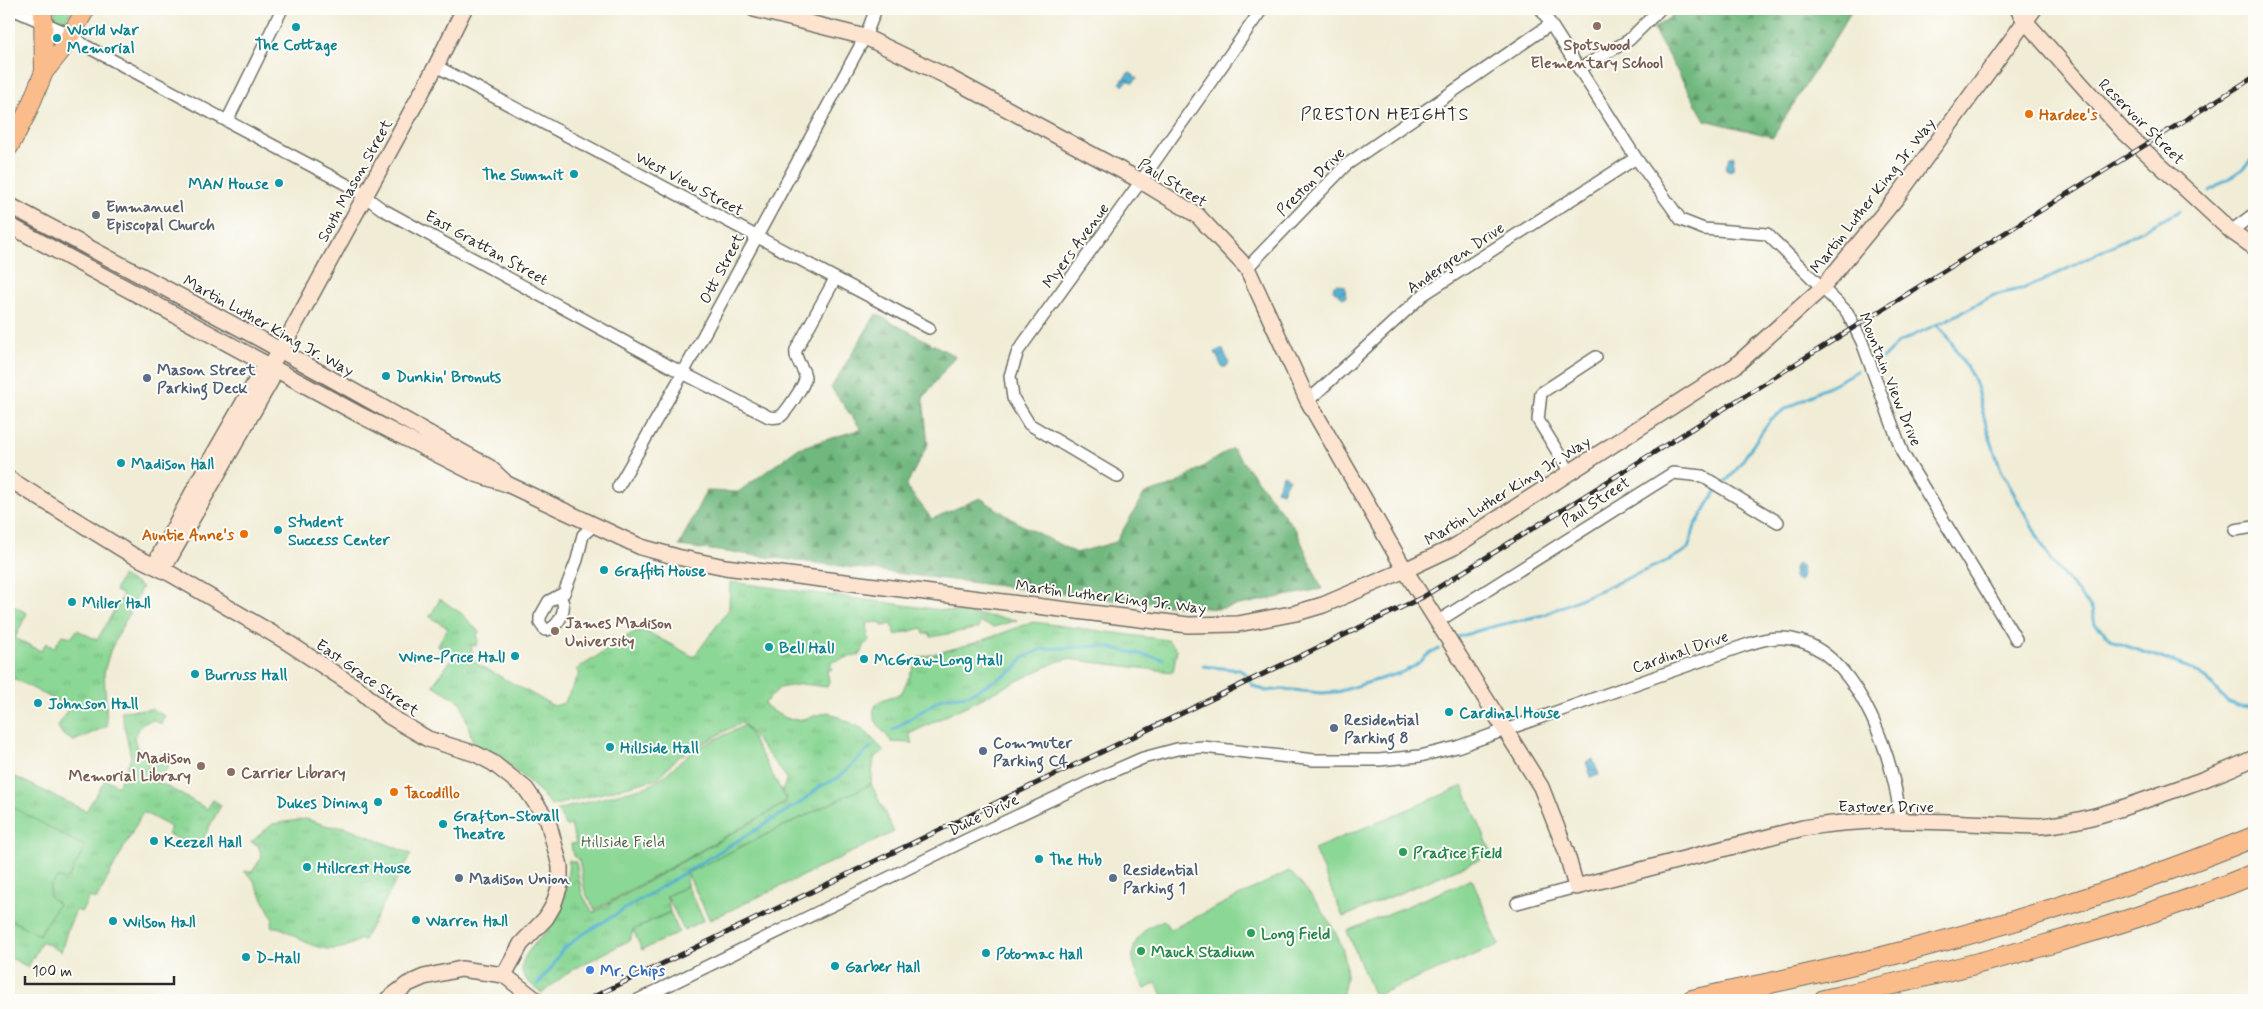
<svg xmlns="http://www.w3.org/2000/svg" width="2263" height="1009" viewBox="0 0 2263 1009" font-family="Mynerve,sans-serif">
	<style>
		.grass { fill: url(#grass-tufts); stroke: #5b8160 }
		.forest { fill: url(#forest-firs); stroke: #4e7254 }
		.green { fill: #8bd795; stroke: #5b8160 }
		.water { fill: url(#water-waves); stroke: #406e7e }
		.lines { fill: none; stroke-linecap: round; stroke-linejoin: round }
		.stream { stroke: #54b1d2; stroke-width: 3 }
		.street-casing { stroke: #706f66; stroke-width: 14 }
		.secondary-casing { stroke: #706f66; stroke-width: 18 }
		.primary-casing { stroke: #706f66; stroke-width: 20 }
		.highway-casing { stroke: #706f66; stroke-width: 22 }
		.street { stroke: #fff; stroke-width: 11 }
		.secondary { stroke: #fde4d1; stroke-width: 15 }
		.primary { stroke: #fabc8b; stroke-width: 18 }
		.highway { stroke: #fabc8b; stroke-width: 20 }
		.rail-casing { stroke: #2b2b2b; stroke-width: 5 }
		.rail { stroke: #fdfcf7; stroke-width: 3; stroke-dasharray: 9; stroke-linecap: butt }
		.education-dot { fill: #8d6e63; stroke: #fdfcf7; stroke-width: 2 }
		.culture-dot { fill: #0f9aa8; stroke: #fdfcf7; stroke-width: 2 }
		.food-dot { fill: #e8710a; stroke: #fdfcf7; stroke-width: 2 }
		.worship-dot { fill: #6b7280; stroke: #fdfcf7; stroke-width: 2 }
		.service-dot { fill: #5c6f8a; stroke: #fdfcf7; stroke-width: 2 }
		.leisure-dot { fill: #2e9e5b; stroke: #fdfcf7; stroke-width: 2 }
		.shop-dot { fill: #3f7fe0; stroke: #fdfcf7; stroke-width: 2 }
		.labels { text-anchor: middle; stroke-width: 4; stroke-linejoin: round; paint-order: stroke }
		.culture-label { font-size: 16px; font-weight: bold; fill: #0d838f; stroke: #fdfcf7; text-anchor: start }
		.education-label { font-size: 16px; font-weight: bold; fill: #785e54; stroke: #fdfcf7; text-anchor: start }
		.food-label { font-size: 16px; font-weight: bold; fill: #c56008; stroke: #fdfcf7; text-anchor: start }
		.street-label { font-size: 16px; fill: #2b2b2b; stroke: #fdfcf7 }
		.worship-label { font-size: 16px; font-weight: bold; fill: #5b616d; stroke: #fdfcf7; text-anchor: start }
		.service-label { font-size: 16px; font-weight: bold; fill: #4e5e75; stroke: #fdfcf7; text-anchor: start }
		.park-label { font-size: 16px; fill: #485f4b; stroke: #fdfcf7 }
		.leisure-label { font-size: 16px; font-weight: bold; fill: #27864d; stroke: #fdfcf7; text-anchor: start }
		.shop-label { font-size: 16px; font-weight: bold; fill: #366cbe; stroke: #fdfcf7; text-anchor: start }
		.neighbourhood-label { font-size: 18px; letter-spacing: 1px; fill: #2b2b2b; stroke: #fdfcf7 }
	</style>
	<defs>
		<pattern id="grass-tufts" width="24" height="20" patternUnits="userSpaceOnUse" patternTransform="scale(1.25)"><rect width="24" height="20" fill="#8bd795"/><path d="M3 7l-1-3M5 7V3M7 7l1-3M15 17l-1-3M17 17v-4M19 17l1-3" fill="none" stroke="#78b981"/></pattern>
		<pattern id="forest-firs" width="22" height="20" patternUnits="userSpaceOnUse" patternTransform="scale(1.25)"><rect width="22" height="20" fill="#70b87e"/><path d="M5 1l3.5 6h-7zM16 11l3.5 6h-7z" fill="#5c9667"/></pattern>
		<pattern id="water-waves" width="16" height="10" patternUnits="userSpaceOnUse" patternTransform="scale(1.25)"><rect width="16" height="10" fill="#54b1d2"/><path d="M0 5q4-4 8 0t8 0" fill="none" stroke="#4690ab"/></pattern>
	</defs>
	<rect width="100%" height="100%" fill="#fdfcf7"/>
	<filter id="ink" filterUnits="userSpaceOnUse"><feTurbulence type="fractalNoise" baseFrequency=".02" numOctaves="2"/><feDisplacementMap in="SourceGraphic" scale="10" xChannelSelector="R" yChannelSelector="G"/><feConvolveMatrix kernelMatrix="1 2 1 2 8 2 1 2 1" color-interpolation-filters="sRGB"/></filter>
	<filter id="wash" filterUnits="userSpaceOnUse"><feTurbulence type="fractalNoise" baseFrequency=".0096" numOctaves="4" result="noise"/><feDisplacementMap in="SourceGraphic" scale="20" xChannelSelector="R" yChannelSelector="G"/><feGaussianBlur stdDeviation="1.12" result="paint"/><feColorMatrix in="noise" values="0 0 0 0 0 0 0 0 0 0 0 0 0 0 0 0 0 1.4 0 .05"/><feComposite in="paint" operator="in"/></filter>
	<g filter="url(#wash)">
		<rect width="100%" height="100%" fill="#f0ecd5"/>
		<path class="grass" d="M55,9H72L65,22L55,17Z
			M122,576L142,587L110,651L104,672L107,726L74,741L63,735L58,727L69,707L9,676V604L27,613L15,638L41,651L46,643L54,648L62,635L72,637L77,630L97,640L123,595L115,591Z
			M730,582L1017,620L994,627L979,622V628L931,637L930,633L924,634L922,628L895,635L892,624L882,626L880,622L867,623L869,641L865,644L861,654L830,662L832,669L827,671L829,681L827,687L802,684L779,688L764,704C790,726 798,721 828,712L863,729L884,751L874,758L871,784L687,873V886L667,896L670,912L633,930L630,940L570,971L542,993C535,987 523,980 522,970C521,950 546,937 554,921C563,901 568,882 569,860L576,862L582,894L593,913L785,803L786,798L782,792L787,778L742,722L678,757L657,779L551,806C530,777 504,762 474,745L461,702L433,685L454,656L437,646L448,628L430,617L440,599L462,614L479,632L476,637L479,639L476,646L471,645L473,659L479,665L554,706L564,703L580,673L576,670L640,628L694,657L729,609Z
			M1033,622L1167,640L1177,649L1173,672L1067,659L1056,662L909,734L913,743L892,742C884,732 864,714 879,702C884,698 895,696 901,694L918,658L975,643Z
			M152,709L165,716L161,724L154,720L142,723L134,738L137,748L153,757L162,754L172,760L159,782L207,809L213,800L221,805L198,848L167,834L171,827L143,812L96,900L90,897L81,912L76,910L67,931L61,952L42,941L28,967L9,957V774L86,811L106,779L118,786L131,757L121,711Z
			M306,819L328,826L346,827L411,854L363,941L360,939C337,956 315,949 293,935C285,930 280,926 271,927L273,919L253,879L244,871L252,872L262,857L258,845L251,842L273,824Z"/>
		<path class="forest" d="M1682,9H1853L1773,137L1705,120L1653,29Z
			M876,314L955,356L923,398L928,444L906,486L932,519L980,498L1020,524L1076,553L1116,542L1144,494L1174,485L1232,448L1296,530L1322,589L1218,609L1113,600L679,546L706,491L738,492L799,448L861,429L831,388Z"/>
		<path class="green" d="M745,725L786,799L785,803L595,910L585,892L579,859L573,856L571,844L576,843L571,825L566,826L557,810L648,786C664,778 675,765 689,755C706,742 726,735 745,725Z
			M871,784L894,832L710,920L687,873Z
			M1463,786L1492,854L1343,917L1314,849Z
			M9,805L85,847L68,879L57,878L50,886L49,896L58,904L39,935L9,919Z
			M1289,871C1313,896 1350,940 1346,977C1345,985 1343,993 1341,1000H1166L1156,983L1145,989C1134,970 1125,950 1144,931C1148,926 1158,923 1164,920L1170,930Z
			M1472,879L1499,945L1374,996L1347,931Z
			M687,886L704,920L684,930L667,896Z
			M670,912L679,932L642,950L633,930Z"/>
		<path class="water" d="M1129,72L1137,78L1133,83L1128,80L1123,86L1120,83Z
			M1734,156L1733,170L1727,171L1726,168L1729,157Z
			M1337,284L1345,286L1346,297L1343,298L1333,290L1334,285Z
			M1223,349L1229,363L1226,367H1222L1215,352Z
			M1283,475L1289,478L1282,492L1276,490Z
			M1798,564L1803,567L1801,579L1798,581L1793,578L1795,566Z
			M1593,759L1599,775L1591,777L1586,762Z"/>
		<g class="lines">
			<path class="stream" d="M2210,191L2241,170L2254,157
				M1937,325L1948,337L1975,381L1987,429L2001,470L2051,561L2092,609L2095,624L2115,642L2190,668L2207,679L2227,702L2238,706L2254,707
				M1882,359L1899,342L1955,316L1994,295L2025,288L2049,278L2180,211
				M1458,637L1487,628L1543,615L1669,560L1688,549L1695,526L1716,491L1734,473L1770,420L1784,410L1857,371
				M1203,666L1240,670L1247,675L1252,685L1266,691L1284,689L1321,693L1337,692L1400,673L1415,666L1426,656L1439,649
				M893,730L942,698L968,695L1014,670L1023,658L1042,649L1102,646L1163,659
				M537,985L552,967L562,950L580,936L803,801L819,787L838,778L871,747"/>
		</g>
	</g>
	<g filter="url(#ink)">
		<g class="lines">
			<defs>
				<path id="street" d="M12,9L72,35L84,45L355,189L382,209L671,367L769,417C774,418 777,418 781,416C786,412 804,386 805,379C806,368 794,362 796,350L835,279
					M1541,9L1636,158L1681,220L1704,229L1767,234L1847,312L1862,342L1903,454L2016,639
					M436,66L929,328
					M1579,69L1629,40L1660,9
					M227,121L282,9
					M2231,231L2254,214
					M1247,268L1346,165L1551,24
					M1308,401L1424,294L1636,158
					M1570,472L1538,420L1541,393L1596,357
					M1118,477L1029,424L1013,398L1010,376L1018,351L1141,181L1262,9
					M618,487L683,373L865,37L876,9
					M2235,530L2254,527
					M559,597C570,606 558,630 545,630L540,623V617L549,601L564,593L577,560L583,535L593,526
					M1437,622L1673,473L1702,476L1778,522
					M1517,903L1576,887
					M638,1000L964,841L1093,780L1143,758L1177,749L1203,747L1314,760H1379L1420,756L1457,747L1740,647C1760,640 1779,634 1800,641C1860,658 1897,765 1900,822"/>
				<path id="secondary" d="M754,9L865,37L946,76L1141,181L1197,215L1247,268L1308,401L1405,570L1541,787L1566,851L1576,887L1803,828C1881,814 1961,824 2040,826C2078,823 2115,811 2151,798C2186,786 2221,774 2254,758
					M2018,9L2025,21L2123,131L2231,231L2254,247
					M9,205L262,340L489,467L504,481
					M9,225L362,416L476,474L507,484L641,547L677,557L725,567L1188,625L1238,624L1296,613L1323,605L1405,570L1454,547L1735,366L1823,287L1897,197L2034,9
					M9,479L132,555L171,574L287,642L360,690L389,716L399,722L428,739L476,754L493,763L526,789L548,821L560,866V885L553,906L546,918L521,944L504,975
					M169,559L271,380L270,366
					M161,569L159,556L202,475L260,374L270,366L286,341L436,66L464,9
					M387,1000L408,984L424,977L461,969L504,975L536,1000"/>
				<path id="primary" d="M43,9L44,72
					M9,147L27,113L44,72L61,51L86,9"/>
				<path id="highway" d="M1692,1000C1763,984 1835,970 1906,951C2025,920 2141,883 2254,837
					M1824,1000C1970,967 2116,931 2254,874"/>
			</defs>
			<use href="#street" class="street-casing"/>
			<use href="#secondary" class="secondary-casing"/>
			<use href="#primary" class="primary-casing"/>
			<use href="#highway" class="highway-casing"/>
			<use href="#street" class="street"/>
			<use href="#secondary" class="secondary"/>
			<use href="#primary" class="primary"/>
			<use href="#highway" class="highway"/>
			<defs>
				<path id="rail" d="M587,1000L1423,597L2254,77"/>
			</defs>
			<use href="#rail" class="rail-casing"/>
			<use href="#rail" class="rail"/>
		</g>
	</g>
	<g class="education-dot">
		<circle cx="1597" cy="26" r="5"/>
		<circle cx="555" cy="631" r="5"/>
		<circle cx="201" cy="766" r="5"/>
		<circle cx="231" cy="772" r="5"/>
	</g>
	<g class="culture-dot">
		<circle cx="296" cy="27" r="5"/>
		<circle cx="57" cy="38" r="5"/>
		<circle cx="574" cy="174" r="5"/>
		<circle cx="279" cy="183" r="5"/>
		<circle cx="386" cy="376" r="5"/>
		<circle cx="121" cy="463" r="5"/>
		<circle cx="278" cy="530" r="5"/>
		<circle cx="604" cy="570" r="5"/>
		<circle cx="72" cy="602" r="5"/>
		<circle cx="769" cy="647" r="5"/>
		<circle cx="515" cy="656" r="5"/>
		<circle cx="864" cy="659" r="5"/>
		<circle cx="195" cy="674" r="5"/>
		<circle cx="38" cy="703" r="5"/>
		<circle cx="1449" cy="712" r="5"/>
		<circle cx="610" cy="747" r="5"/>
		<circle cx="378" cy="802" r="5"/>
		<circle cx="443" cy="824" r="5"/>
		<circle cx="154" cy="841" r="5"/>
		<circle cx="1039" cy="859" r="5"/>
		<circle cx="307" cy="867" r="5"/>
		<circle cx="416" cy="920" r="5"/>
		<circle cx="113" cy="921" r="5"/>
		<circle cx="986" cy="953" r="5"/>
		<circle cx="246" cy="957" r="5"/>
		<circle cx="835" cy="966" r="5"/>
	</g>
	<g class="food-dot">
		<circle cx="2029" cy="114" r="5"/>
		<circle cx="244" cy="534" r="5"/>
		<circle cx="394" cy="792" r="5"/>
	</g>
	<circle class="worship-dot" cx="96" cy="215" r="5"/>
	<g class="service-dot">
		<circle cx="147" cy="378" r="5"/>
		<circle cx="1334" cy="728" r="5"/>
		<circle cx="983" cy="751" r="5"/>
		<circle cx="459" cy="878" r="5"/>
		<circle cx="1113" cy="878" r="5"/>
	</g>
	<g class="leisure-dot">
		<circle cx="1403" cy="852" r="5"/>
		<circle cx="1251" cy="933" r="5"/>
		<circle cx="1141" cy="951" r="5"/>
	</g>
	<circle class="shop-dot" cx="590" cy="970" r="5"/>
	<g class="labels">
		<g class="culture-label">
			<text x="67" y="35">World War<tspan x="67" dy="18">Memorial</tspan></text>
			<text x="296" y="50" text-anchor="middle">The Cottage</text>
			<text x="564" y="180" text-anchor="end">The Summit</text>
			<text x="269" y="189" text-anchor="end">MAN House</text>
			<text x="396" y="382">Dunkin' Bronuts</text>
			<text x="131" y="469">Madison Hall</text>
			<text x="288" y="527">Student<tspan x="288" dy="18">Success Center</tspan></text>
			<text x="614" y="576">Graffiti House</text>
			<text x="82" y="608">Miller Hall</text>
			<text x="779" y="653">Bell Hall</text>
			<text x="505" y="662" text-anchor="end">Wine-Price Hall</text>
			<text x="874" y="665">McGraw-Long Hall</text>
			<text x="205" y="680">Burruss Hall</text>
			<text x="48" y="709">Johnson Hall</text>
			<text x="1459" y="718">Cardinal House</text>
			<text x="620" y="753">Hillside Hall</text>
			<text x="368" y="808" text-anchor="end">Dukes Dining</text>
			<text x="453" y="821">Grafton-Stovall<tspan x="453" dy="18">Theatre</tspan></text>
			<text x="164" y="847">Keezell Hall</text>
			<text x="1049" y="865">The Hub</text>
			<text x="317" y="873">Hillcrest House</text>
			<text x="426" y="926">Warren Hall</text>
			<text x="123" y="927">Wilson Hall</text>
			<text x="996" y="959">Potomac Hall</text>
			<text x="256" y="963">D-Hall</text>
			<text x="845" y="972">Garber Hall</text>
		</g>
		<g class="education-label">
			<text x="1597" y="50" text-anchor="middle">Spotswood<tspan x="1597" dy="18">Elementary School</tspan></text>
			<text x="565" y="628">James Madison<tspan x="565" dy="18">University</tspan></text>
			<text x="191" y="763" text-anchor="end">Madison<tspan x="191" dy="18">Memorial Library</tspan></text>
			<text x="241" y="778">Carrier Library</text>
		</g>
		<g class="food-label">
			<text x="2039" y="120">Hardee's</text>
			<text x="234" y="540" text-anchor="end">Auntie Anne's</text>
			<text x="404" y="798">Tacodillo</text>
		</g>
		<g class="street-label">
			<text transform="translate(2142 121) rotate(45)" y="6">Reservoir Street</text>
			<text transform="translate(354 180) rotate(-61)" y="6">South Mason Street</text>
			<text transform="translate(1310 181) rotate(-45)" y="6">Preston Drive</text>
			<text transform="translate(1173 182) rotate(32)" y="6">Paul Street</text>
			<text transform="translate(690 183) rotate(28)" y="6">West View Street</text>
			<text transform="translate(1872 195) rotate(-52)" y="6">Martin Luther King Jr. Way</text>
			<text transform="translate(1075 245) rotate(-54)" y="6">Myers Avenue</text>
			<text transform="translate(487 247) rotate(29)" y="6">East Grattan Street</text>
			<text transform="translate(1455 257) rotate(-34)" y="6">Andergren Drive</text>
			<text transform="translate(721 268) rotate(-62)" y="6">Ott Street</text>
			<text transform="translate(269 325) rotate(29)" y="6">Martin Luther King Jr. Way</text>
			<text transform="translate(1891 379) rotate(68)" y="6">Mountain View Drive</text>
			<text transform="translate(1507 490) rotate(-32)" y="6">Martin Luther King Jr. Way</text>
			<text transform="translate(1595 501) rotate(-33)" y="6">Paul Street</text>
			<text transform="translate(1111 596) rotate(7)" y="6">Martin Luther King Jr. Way</text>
			<text transform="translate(1680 651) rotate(-19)" y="6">Cardinal Drive</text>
			<text transform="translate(368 677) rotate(35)" y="6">East Grace Street</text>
			<text x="1886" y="812">Eastover Drive</text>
			<text transform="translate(983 814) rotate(-26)" y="6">Duke Drive</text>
		</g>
		<g class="worship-label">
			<text x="106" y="212">Emmanuel<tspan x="106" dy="18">Episcopal Church</tspan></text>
		</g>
		<g class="service-label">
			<text x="157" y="375">Mason Street<tspan x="157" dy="18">Parking Deck</tspan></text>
			<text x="1344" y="725">Residential<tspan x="1344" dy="18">Parking 8</tspan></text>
			<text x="993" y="748">Commuter<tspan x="993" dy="18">Parking C4</tspan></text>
			<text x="1123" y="875">Residential<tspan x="1123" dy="18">Parking 1</tspan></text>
			<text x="469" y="884">Madison Union</text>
		</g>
		<g class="park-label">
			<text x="623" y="847">Hillside Field</text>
		</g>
		<g class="leisure-label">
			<text x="1413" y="858">Practice Field</text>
			<text x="1261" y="939">Long Field</text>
			<text x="1151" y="957">Mauck Stadium</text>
		</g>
		<g class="shop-label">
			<text x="600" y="976">Mr. Chips</text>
		</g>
		<g class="neighbourhood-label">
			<text x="1385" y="120">PRESTON HEIGHTS</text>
		</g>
	</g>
	<rect width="2263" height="1009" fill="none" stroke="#fdfcf7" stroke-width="30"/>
	<path d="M25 976v8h149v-8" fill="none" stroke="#2b2b2b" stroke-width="2.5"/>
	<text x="32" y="976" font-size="15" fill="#2b2b2b" stroke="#fdfcf7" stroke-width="4" paint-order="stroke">100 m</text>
</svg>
